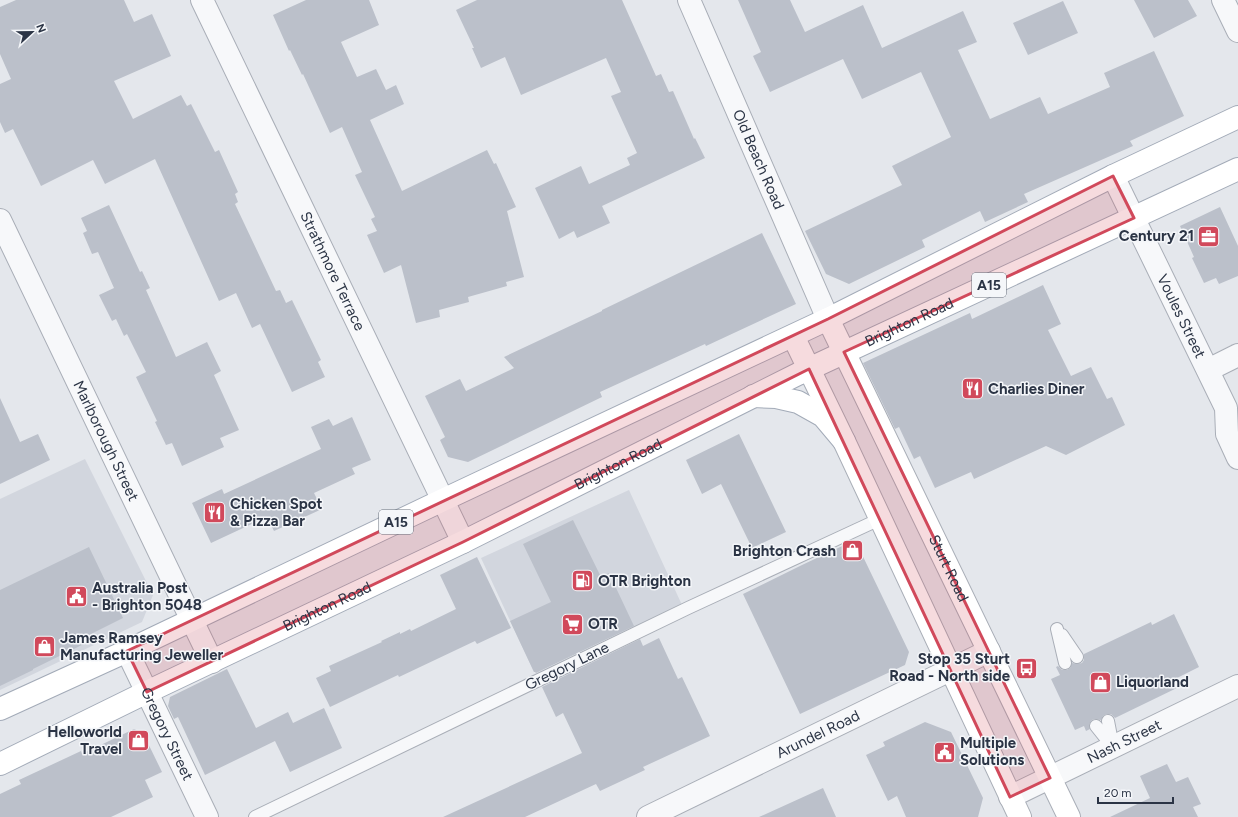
<svg xmlns="http://www.w3.org/2000/svg" width="1238" height="817" viewBox="0 0 1238 817" font-family="Figtree,sans-serif">
	<style>
		.built { fill: #d2d6de }
		.building { fill: #bbc0ca }
		.lines { fill: none; stroke-linecap: round; stroke-linejoin: round }
		.lane-casing { stroke: #a9aeb7; stroke-width: 14 }
		.street-casing { stroke: #a9aeb7; stroke-width: 24 }
		.secondary-casing { stroke: #a9aeb7; stroke-width: 24 }
		.primary-casing { stroke: #a3abb8; stroke-width: 24 }
		.lane { stroke: #f7f8fa; stroke-width: 12 }
		.street { stroke: #f7f8fa; stroke-width: 22 }
		.secondary { stroke: #fff; stroke-width: 22 }
		.primary { stroke: #fff; stroke-width: 22 }
		.marked { fill: #d1495b; fill-opacity: 0.2; stroke: #d1495b; stroke-width: 3; stroke-linejoin: round }
		.labels { text-anchor: middle; stroke-width: 3; stroke-linejoin: round; paint-order: stroke }
		.shield { fill: #f4f6f9; stroke: #676e7b; stroke-width: 1 }
		.shield-label { font-size: 14px; font-weight: bold; fill: #2b3445 }
		.street-label { font-size: 15px; fill: #2b3445; stroke: #f4f6f9 }
		.poi-label { font-size: 15px; font-weight: bold; fill: #2b3445; stroke: #f4f6f9; text-anchor: start }
	</style>
	<rect width="100%" height="100%" fill="#e4e7ec"/>
	<path class="built" d="M85,459L153,595L142,622L0,690V499Z
		M629,490L682,605L534,672L481,558Z"/>
	<path class="building" d="M16,0H124L134,22L152,14L171,56L114,81L133,119L181,95L187,106L191,104L215,152L219,150L238,192L235,194L238,202L235,204L276,291L280,290L286,303L292,300L321,360L318,362L325,377L292,392L260,324L252,328L236,293L219,301L155,159L105,184L93,160L41,186L13,129L5,133L0,122V84L11,79L0,54V7Z
		M306,0H369L379,25L341,42L357,77L376,69L386,90L396,85L404,104L370,120L402,191L487,150L494,164L496,163L516,207L507,211L524,277L506,282L507,286L468,297L469,302L439,310L440,317L416,323L401,265L384,273L367,235L377,231L371,219L375,217L355,175L362,172L342,127L330,133L303,74L302,75L290,50L289,51L273,15Z
		M477,0H622L656,76L661,74L669,92L673,91L694,139L695,138L705,158L602,206L610,223L577,238L574,231L559,239L535,188L581,166L589,184L630,165L627,158L637,153L611,96L621,92L606,58L521,95L505,57L481,68L472,48H474L456,10Z
		M738,0H790L805,32L863,5L882,48L963,11L977,42L958,50L990,119L1040,97L1048,114L1110,87L1104,73L1154,51L1184,116L1130,141L1133,146L1024,194L1028,202L985,222L980,211L922,240L925,247L849,284L826,274L805,231L902,185L892,166L951,137L921,72L862,99L843,59L770,92L753,56L761,52Z
		M1134,0H1188L1197,16L1154,38Z
		M1063,1L1078,33L1028,55L1013,23Z
		M109,205L140,272L142,271L150,288L146,290L176,357L207,342L221,371L214,375L239,430L220,438L224,447L182,466L172,443L166,445L155,422L157,421L136,377L146,372L127,334L124,336L116,319L112,321L99,295L114,288L98,252L92,254L83,233L87,231L81,218Z
		M1220,207L1238,246V276L1219,284L1216,278L1204,283L1192,258L1194,257L1180,226Z
		M762,233L796,304L706,346L705,344L600,392L602,397L468,462L448,457L440,440L445,437L425,396L460,379L466,391L514,368L504,357L602,311V310Z
		M1043,285L1061,324L1048,330L1071,376L1091,367L1107,399L1112,397L1125,425L1066,455L1046,446L974,479L971,472L935,488L920,456L914,459L899,427L895,429L863,363L970,313L972,319Z
		M0,398L20,442L38,434L50,460L0,484Z
		M352,417L371,460L352,468L355,474L314,493L322,509L274,531L267,517L211,543L192,503L222,489L224,494L321,449L311,427L329,419L333,426Z
		M739,434L786,532L752,548L721,484L702,494L686,460Z
		M573,520L601,577L609,573L634,626L536,673L535,672H534L510,621L551,602L523,544Z
		M855,540L909,652L905,665L800,714L743,594L802,565Z
		M89,547L123,618L87,636L90,641L33,669V670L0,686V590Z
		M477,557L511,628L477,644L475,641L399,677L398,675L330,707L316,678L331,671L329,666L382,642L381,641L400,632V634L410,629L411,631L456,609L440,575Z
		M1174,614L1199,667L1177,678L1181,686L1115,718L1111,714H1107L1103,716L1101,720L1095,719L1092,720L1089,724L1090,729L1086,731L1084,726L1075,730L1051,679L1060,675L1056,667L1058,666L1062,670H1067L1070,668L1072,663L1077,664L1082,663L1084,660V654L1151,622L1152,625Z
		M659,638L678,679L682,677L710,736L643,767L645,770L600,791L596,784L525,817H443L582,753L563,713L556,717L542,687L640,639L643,646Z
		M227,669L256,728L288,712L293,723L324,708L342,748L290,772L275,741L205,775L178,717L174,719L168,706L170,697Z
		M925,722L951,732L983,798L978,817H906L897,796L888,801L866,755L885,746L883,742Z
		M134,729L143,733L162,772L145,780L153,797L111,817H0V794L21,784L19,780L81,751L82,754Z
		M1167,764L1176,782L1188,777L1201,804L1193,807L1198,817H1110L1150,798L1140,776Z
		M823,788L836,817H759Z"/>
	<g class="lines">
		<defs>
			<path id="lane" d="M1057,629L1065,663
				M1062,635L1077,657
				M1108,721L1113,747
				M1096,726L1112,746
				M255,817L688,608L880,519"/>
			<g id="street">
				<path id="s1" d="M202,0L463,542"/>
				<path id="s2" d="M689,0L828,319"/>
				<path d="M1223,0L1238,31"/>
				<path id="s3" d="M1113,176L1226,408L1227,434L1238,458"/>
				<path id="s4" d="M0,220L212,662"/>
				<path d="M1208,370L1238,355"/>
				<path id="s5" d="M127,651L207,817"/>
				<path id="s6" d="M1010,797L1238,686"/>
				<path id="s7" d="M648,817L989,651"/>
			</g>
			<g id="secondary">
				<path id="s8" d="M828,319L1069,817"/>
				<path d="M793,336L844,441L1020,817"/>
			</g>
			<g id="primary">
				<path d="M753,396L776,397L798,402L823,416L844,441"/>
				<path d="M0,709L127,651L443,500L828,319L1113,176L1238,117"/>
				<path id="s9" d="M0,764L147,692L463,542L798,374L1238,169"/>
			</g>
		</defs>
		<use href="#lane" class="lane-casing"/>
		<use href="#street" class="street-casing"/>
		<use href="#secondary" class="secondary-casing"/>
		<use href="#primary" class="primary-casing"/>
		<use href="#lane" class="lane"/>
		<use href="#street" class="street"/>
		<use href="#secondary" class="secondary"/>
		<use href="#primary" class="primary"/>
	</g>
	<path class="marked" d="M1113,176L1134,218L844,352L1050,778L1010,797L809,369L463,542L147,692L127,651L828,319Z"/>
	<defs>
		<symbol id="office-square" viewBox="-11 -11 22 22"><rect x="-9" y="-9" width="18" height="18" rx="4" fill="#d1495b" stroke="#f4f6f9"/><path d="M-6-3h4V-5.5h4V-3h4V5H-6ZM-1-4.5V-3h2v-1.5ZM-6 0V1H6V0Z" fill="#fff"/></symbol>
		<symbol id="restaurant-square" viewBox="-11 -11 22 22"><rect x="-9" y="-9" width="18" height="18" rx="4" fill="#d1495b" stroke="#f4f6f9"/><path d="M-5-6h1v4h1v-4h1v4h1v-4h1v5L-1.5 .5V6h-2V.5L-5-1ZM5-6V6H3V1.5H1.5Q1.5-4 5-6Z" fill="#fff"/></symbol>
		<symbol id="shop-square" viewBox="-11 -11 22 22"><rect x="-9" y="-9" width="18" height="18" rx="4" fill="#d1495b" stroke="#f4f6f9"/><path d="M-5-2.5h2.3a2.7 3.5 0 0 1 5.4 0H5L5.5 6h-11ZM-1.5-2.5h3a1.5 2.3 0 0 0-3 0Z" fill="#fff"/></symbol>
		<symbol id="fuel-square" viewBox="-11 -11 22 22"><rect x="-9" y="-9" width="18" height="18" rx="4" fill="#d1495b" stroke="#f4f6f9"/><path d="M-5.5-6h7V0h2V4h1.3V-2.5L3-4.5l.8-.8L6-3V5H2.5V1h-1V6h-7ZM-4.2-4.7v3.2H.2V-4.7Z" fill="#fff"/></symbol>
		<symbol id="civic-square" viewBox="-11 -11 22 22"><rect x="-9" y="-9" width="18" height="18" rx="4" fill="#d1495b" stroke="#f4f6f9"/><path d="M-.6-6.5H3V-4.5H.6V-3L4-1V1h2V6H-6V1h2V-1L-.6-3ZM-1.2 2.5V6h2.4V2.5Z" fill="#fff"/></symbol>
		<symbol id="supermarket-square" viewBox="-11 -11 22 22"><rect x="-9" y="-9" width="18" height="18" rx="4" fill="#d1495b" stroke="#f4f6f9"/><path d="M-6-5.5h2.5l.6 2H6L4.5 2H-2.5L-4.4-4H-6ZM-1.5 3.2a1.3 1.3 0 1 0 .1 0ZM3 3.2a1.3 1.3 0 1 0 .1 0Z" fill="#fff"/></symbol>
		<symbol id="bus-square" viewBox="-11 -11 22 22"><rect x="-9" y="-9" width="18" height="18" rx="4" fill="#d1495b" stroke="#f4f6f9"/><path d="M-5-6H5V4H4V6H2V4H-2V6H-4V4H-5ZM-3.5-4V0h7V-4ZM-3.5 1.2v1.5H-2V1.2ZM2 1.2v1.5H3.5V1.2Z" fill="#fff"/></symbol>
	</defs>
	<g fill-rule="evenodd">
		<use href="#office-square" x="1196" y="224" width="25" height="25"/>
		<use href="#restaurant-square" x="960" y="376" width="25" height="25"/>
		<use href="#restaurant-square" x="202" y="500" width="25" height="25"/>
		<use href="#shop-square" x="840" y="538" width="25" height="25"/>
		<use href="#fuel-square" x="570" y="568" width="25" height="25"/>
		<use href="#civic-square" x="64" y="584" width="25" height="25"/>
		<use href="#supermarket-square" x="560" y="612" width="25" height="25"/>
		<use href="#shop-square" x="32" y="634" width="25" height="25"/>
		<use href="#bus-square" x="1014" y="656" width="25" height="25"/>
		<use href="#shop-square" x="1088" y="670" width="25" height="25"/>
		<use href="#shop-square" x="126" y="728" width="25" height="25"/>
		<use href="#civic-square" x="932" y="740" width="25" height="25"/>
	</g>
	<g class="labels">
		<g class="shield">
			<rect x="972" y="273" width="34" height="24" rx="3"/>
			<rect x="379" y="510" width="34" height="24" rx="3"/>
		</g>
		<g class="shield-label">
			<text x="989" y="290">A15</text>
			<text x="396" y="527">A15</text>
		</g>
		<g class="street-label">
			<text dy="5" stroke="none"><textPath href="#s2" startOffset="174">Old Beach Road</textPath></text>
			<text dy="5" stroke="none"><textPath href="#s1" startOffset="301">Strathmore Terrace</textPath></text>
			<text dy="5" stroke="none"><textPath href="#s3" startOffset="156">Voules Street</textPath></text>
			<text dy="5" stroke="none"><textPath href="#s9" startOffset="1011">Brighton Road</textPath></text>
			<text dy="5" stroke="none"><textPath href="#s4" startOffset="245">Marlborough Street</textPath></text>
			<text dy="5" stroke="none"><textPath href="#s9" startOffset="687">Brighton Road</textPath></text>
			<text dy="5" stroke="none"><textPath href="#s8" startOffset="277">Sturt Road</textPath></text>
			<text dy="5" stroke="none"><textPath href="#s9" startOffset="363">Brighton Road</textPath></text>
			<text transform="translate(567 666) rotate(-26)" y="5">Gregory Lane</text>
			<text dy="5" stroke="none"><textPath href="#s5" startOffset="92">Gregory Street</textPath></text>
			<text dy="5" stroke="none"><textPath href="#s7" startOffset="189">Arundel Road</textPath></text>
			<text dy="5" stroke="none"><textPath href="#s6" startOffset="127">Nash Street</textPath></text>
		</g>
		<g class="poi-label">
			<text x="1194" y="241" text-anchor="end">Century 21</text>
			<text x="988" y="394">Charlies Diner</text>
			<text x="230" y="509">Chicken Spot<tspan x="230" dy="17">&amp; Pizza Bar</tspan></text>
			<text x="836" y="556" text-anchor="end">Brighton Crash</text>
			<text x="598" y="586">OTR Brighton</text>
			<text x="92" y="593">Australia Post<tspan x="92" dy="17">- Brighton 5048</tspan></text>
			<text x="588" y="629">OTR</text>
			<text x="60" y="643">James Ramsey<tspan x="60" dy="17">Manufacturing Jeweller</tspan></text>
			<text x="1010" y="664" text-anchor="end">Stop 35 Sturt<tspan x="1010" dy="17">Road - North side</tspan></text>
			<text x="1116" y="687">Liquorland</text>
			<text x="122" y="737" text-anchor="end">Helloworld<tspan x="122" dy="17">Travel</tspan></text>
			<text x="960" y="748">Multiple<tspan x="960" dy="17">Solutions</tspan></text>
		</g>
	</g>
	<g transform="translate(32 32) rotate(68)" stroke="#f4f6f9" stroke-width="3" paint-order="stroke">
	<path d="M0-3L7 15L0 10L-7 15Z" fill="#2b3445"/>
	<text y="-6" font-size="11" font-weight="bold" text-anchor="middle" fill="#2b3445">N</text>
	</g>
	<path d="M1098 797v6h75v-6" fill="none" stroke="#2b3445" stroke-width="2"/>
	<text x="1104" y="797" font-size="12" fill="#2b3445" stroke="#f4f6f9" stroke-width="3" paint-order="stroke">20 m</text>
</svg>
